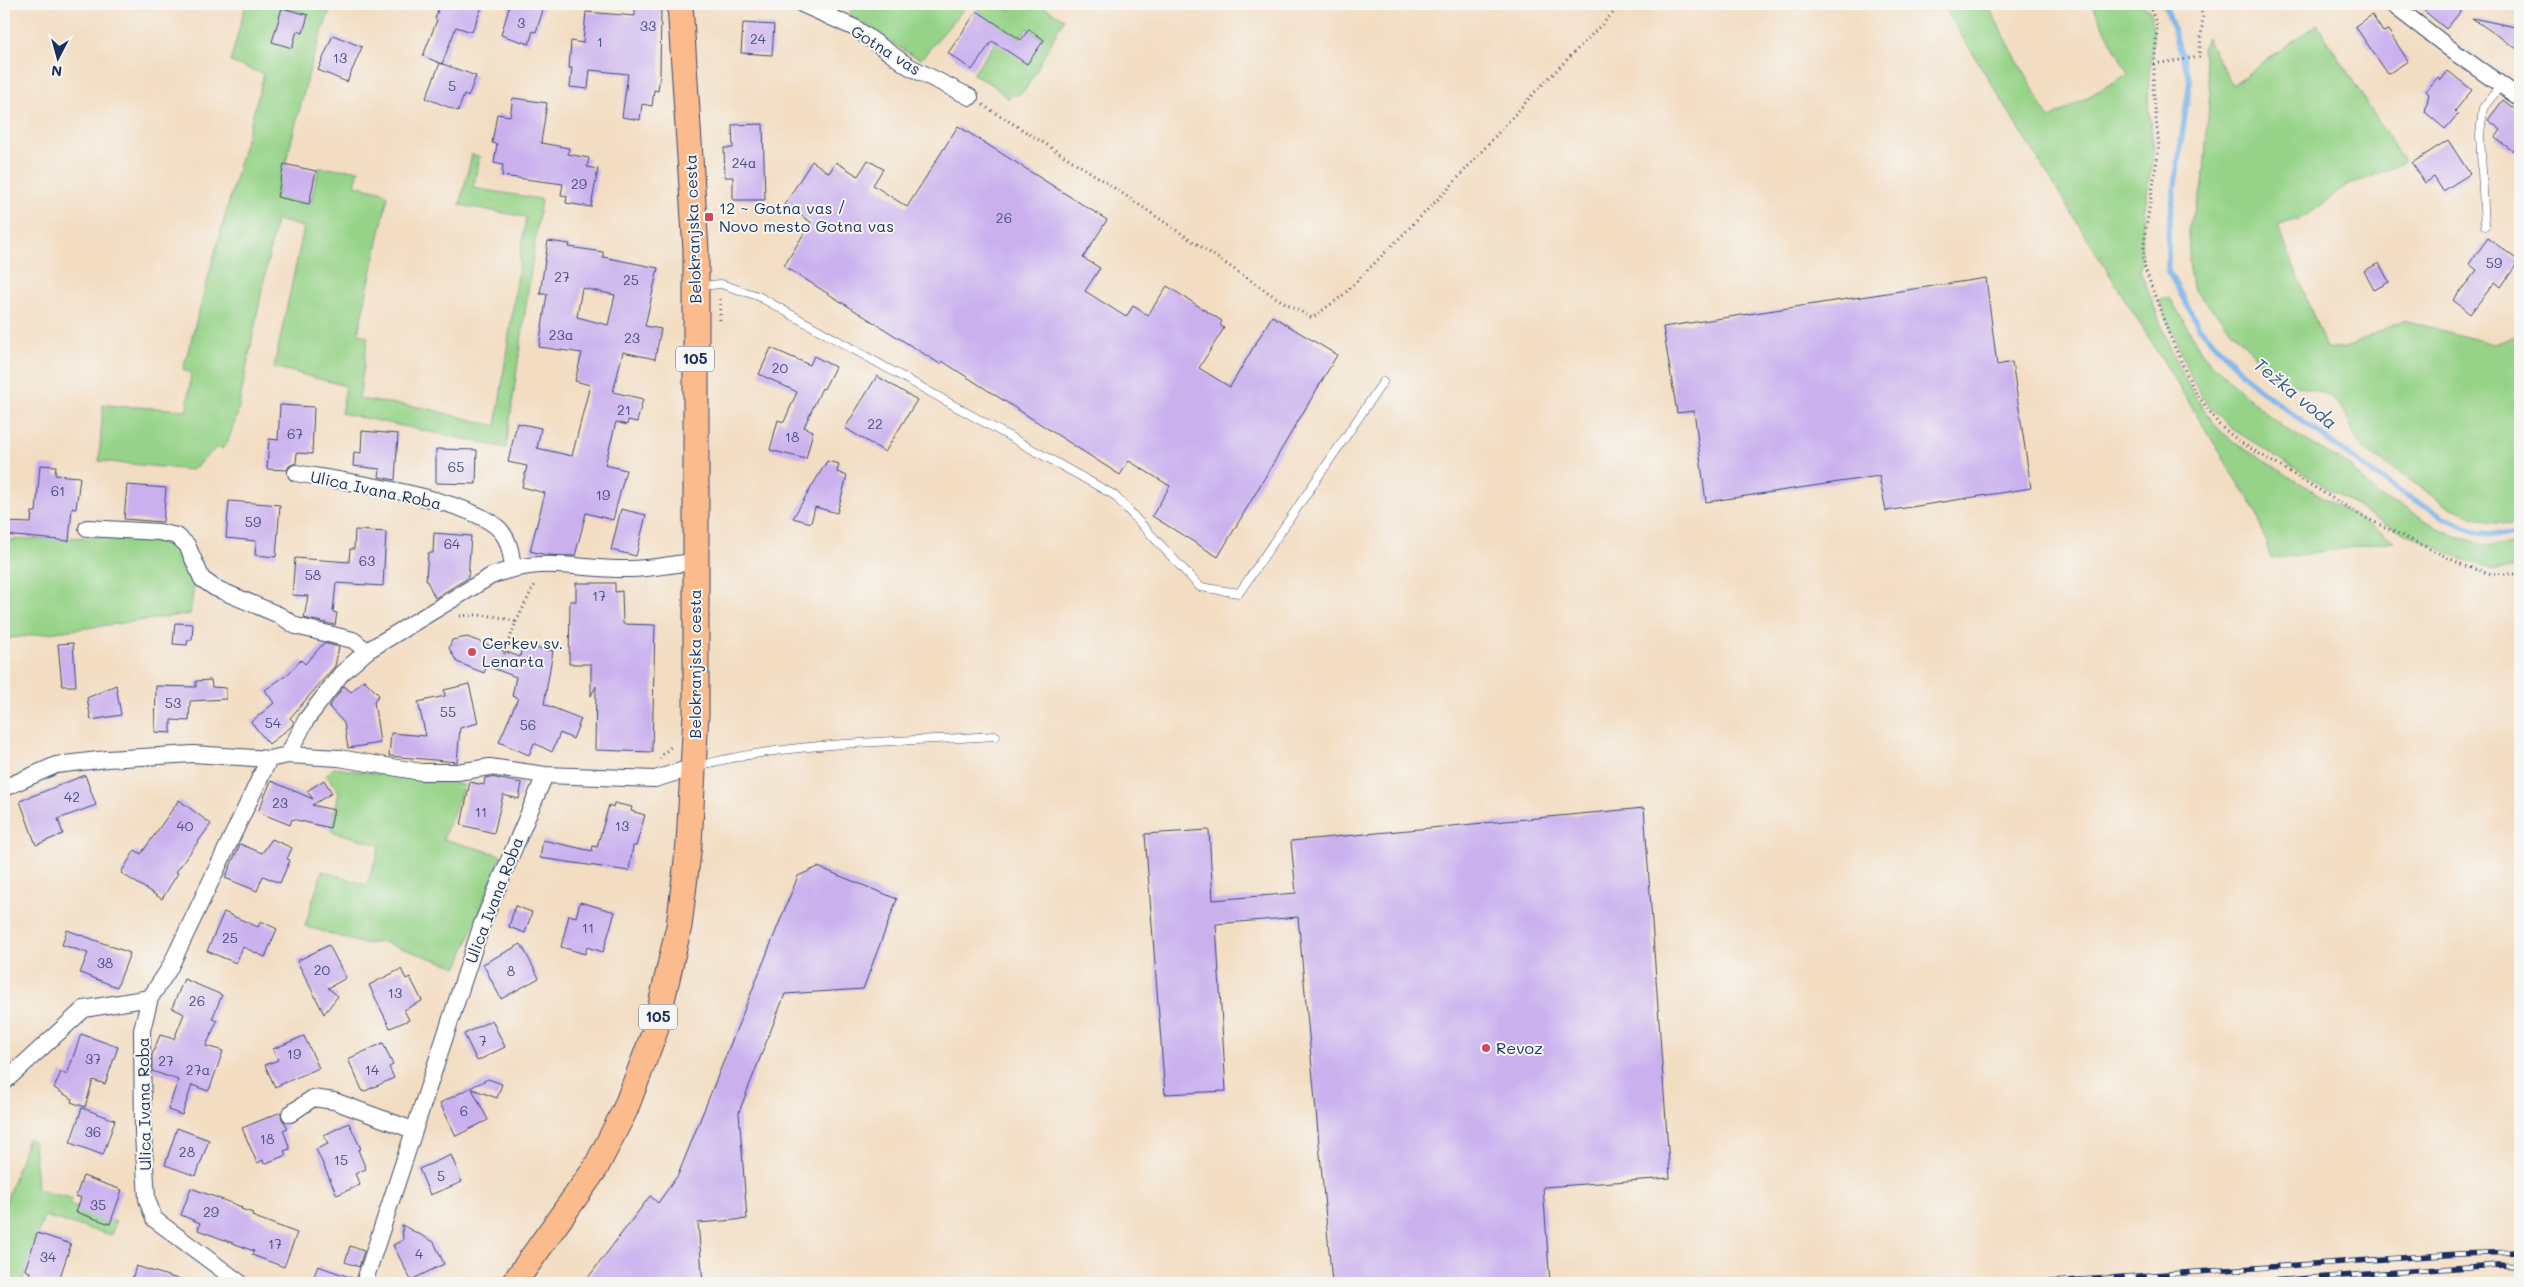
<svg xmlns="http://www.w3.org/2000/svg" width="2524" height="1287" viewBox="0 0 2524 1287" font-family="Mali,sans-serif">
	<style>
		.green { fill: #96d388; stroke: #588173; fill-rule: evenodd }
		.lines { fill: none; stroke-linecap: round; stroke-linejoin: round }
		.stream { stroke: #78b4ea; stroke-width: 5.5 }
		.building { fill: #cab1ee; fill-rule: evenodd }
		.lane-casing { stroke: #3b496d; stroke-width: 9 }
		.street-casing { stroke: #3b496d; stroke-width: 18 }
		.primary-casing { stroke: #3b496d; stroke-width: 27 }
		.path { stroke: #3b496d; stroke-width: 3; stroke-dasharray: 1 4; stroke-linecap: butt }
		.lane { stroke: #fff; stroke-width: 8 }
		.street { stroke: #fff; stroke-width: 16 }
		.primary { stroke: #fbbb8c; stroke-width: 25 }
		.rail-casing { stroke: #1b2f5e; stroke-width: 5.5 }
		.rail { stroke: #f6f6f2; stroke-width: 4; stroke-dasharray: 11; stroke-linecap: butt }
		.poi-dot { fill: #d1495b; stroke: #f6f6f2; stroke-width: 2 }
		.labels { text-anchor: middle; stroke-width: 4; stroke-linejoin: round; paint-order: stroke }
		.number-label { font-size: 14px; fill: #475082 }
		.shield { fill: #f6f6f2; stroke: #5d6b8a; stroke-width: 1 }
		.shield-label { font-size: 15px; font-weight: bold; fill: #1b2f5e }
		.street-label { font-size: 16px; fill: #1b2f5e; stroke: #f6f6f2 }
		.poi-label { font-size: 16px; fill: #1b2f5e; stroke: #f6f6f2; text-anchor: start }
		.water-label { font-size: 18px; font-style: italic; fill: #375788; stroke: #f6f6f2 }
	</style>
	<rect width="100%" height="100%" fill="#f6f6f2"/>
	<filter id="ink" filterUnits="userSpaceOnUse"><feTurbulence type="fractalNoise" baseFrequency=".02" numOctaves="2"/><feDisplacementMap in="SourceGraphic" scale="10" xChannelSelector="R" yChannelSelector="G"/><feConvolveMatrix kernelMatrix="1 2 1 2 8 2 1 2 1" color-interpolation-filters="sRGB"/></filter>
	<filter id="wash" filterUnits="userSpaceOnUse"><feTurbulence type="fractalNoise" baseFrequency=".0096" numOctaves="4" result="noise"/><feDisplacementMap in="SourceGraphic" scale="20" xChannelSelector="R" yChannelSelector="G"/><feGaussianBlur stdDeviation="1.12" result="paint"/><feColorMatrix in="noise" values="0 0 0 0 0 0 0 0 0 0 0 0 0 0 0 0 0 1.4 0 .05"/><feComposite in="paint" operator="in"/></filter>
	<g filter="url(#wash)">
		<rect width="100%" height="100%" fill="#f3ddc2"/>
		<path class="green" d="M246,4H332L312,61L277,196L310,204L319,168L359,170L355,185L384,192L388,196L358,333L368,337L359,399L425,408L496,426L526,217L460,205L472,154L480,157L473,188L541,199L506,448L341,413L346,386L274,367L304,227L276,220L237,415L228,441L222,449L217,447L192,470L99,461L103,405L187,410L191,373L183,369L264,74L230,62ZM283,8L302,12V14L272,42Z
			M854,4H968L921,59C894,48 876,28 849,15Z
			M978,4H998L1010,10L1016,4H1039L1064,19L1026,89L1017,95L1012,94L1008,99L993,85L973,74L1003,32L975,8ZM1027,28L1043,39L1027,63L1011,51Z
			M1942,4H1987L2049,119L2128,74L2092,4H2141L2150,11L2154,30L2149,76L2148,106L2154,149L2143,220L2140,270L2169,345L2190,389L2218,429L2238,445L2395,541L2271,559L2256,511Z
			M2317,24L2404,162L2369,178L2348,184L2308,215L2278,226L2326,348L2343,349L2403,320L2493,344L2520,336V526L2488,522L2450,507L2368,452C2355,442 2352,428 2345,413C2332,387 2298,388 2273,381L2251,351L2194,290L2190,276L2188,230L2203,185L2210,91L2202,49L2207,38L2232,85Z
			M2170,298L2204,356L2245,395L2284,428L2347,464L2379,497L2408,509L2444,532L2484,545H2520V569H2494L2470,562L2383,523L2234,430L2208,405L2194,383L2159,300Z
			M124,536L154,537L181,545L195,579L190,614L4,639V540Z
			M334,768L464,785L443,839L501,855L458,967L382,942L364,944L305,926L322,871L367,885L380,845L331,831L339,792L326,775Z
			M28,1138L34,1142L37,1190L72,1198L70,1205L116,1222L111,1235L44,1216L22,1283H4V1201L6,1202Z"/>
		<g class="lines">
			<path class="stream" d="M2165,4L2190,80L2168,233V271L2200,328L2255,386L2389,485L2443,517L2480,533L2520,536"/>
		</g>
		<g id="blocks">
			<path class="building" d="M440,4H483L472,32L456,27L442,64L423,56L437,20L435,19Z
				M510,4H545L536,32L533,31L529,44L501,35Z
				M2416,4H2467L2446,29Z
				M635,6H661L660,74L658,91L654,90L652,106L642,104L640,120L622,117L628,74L590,70L588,89L570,87L572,68H569L571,41L583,43L586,12L635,16Z
				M282,8L308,15L303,33L297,31L292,48L272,42Z
				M977,11L1021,40L1029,29L1044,40L1027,64L992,41L972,70L948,53Z
				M2372,15L2383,32L2388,30L2408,61L2388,74L2355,26Z
				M2472,18L2520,28V51Z
				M743,23L774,25L772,55L741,53Z
				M333,35L362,47L347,82L318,70Z
				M440,63L476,76L468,97L464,95L458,111L426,98Z
				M2448,71L2472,90L2455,111L2458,114L2445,129L2425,112L2429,94L2426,91L2438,77L2441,80Z
				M513,98L547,103L541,143L569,148L568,154L589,158L587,167L598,169L591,207L566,203L567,196L561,195L563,184L502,176L503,165L494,163L497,144L492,143L497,114L510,116Z
				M2503,100L2520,113V142L2513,151L2495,138L2501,130L2488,120Z
				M763,124L765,200H733V177H725L724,148H733L732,125Z
				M958,126L1107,220L1083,258L1100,268L1085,291L1126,317L1133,306L1148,315L1167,286L1222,321L1220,325L1224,328L1199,368L1230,387L1272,316L1337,355L1218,557L1152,516L1170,486L1129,461L1120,475L942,361L940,364L784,266L811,222L784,205L812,161L829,173L836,162L858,176L868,160L883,169L873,185L907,207Z
				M2448,140L2470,174L2443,191L2434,177L2425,183L2412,163Z
				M284,164L316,171L309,204L277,197Z
				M2488,238L2519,261L2501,287L2495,282L2470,314L2453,300L2477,270L2469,264Z
				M548,241L570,244L569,247L603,252V257L658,268L645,326L661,329L655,359L623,352L613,392L643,399L637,422L628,420L627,425L616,422L605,465L626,470L613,520L586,513L575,556L546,555L530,551L545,493L522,487L527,466L508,462L517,423L541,428L537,448L572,456L590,385L575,381L582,353L539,347L547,294H540ZM582,288L615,295L608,325L577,317Z
				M2379,263L2389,282L2374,290L2364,271Z
				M1986,278L1997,365L2012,362L2031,488L1886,511L1879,476L1706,502L1694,411L1677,413L1663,327Z
				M771,348L810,365L814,356L835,367L824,389L822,388L804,427L813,431L806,459L770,450L778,420L784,422L797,392L759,374Z
				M877,376L917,400L885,452L845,428Z
				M280,405L314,407L312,454L297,453L296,463L289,466L287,470L267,469L269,439L278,440Z
				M362,431L398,434L395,480L379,477L380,469L353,466L354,452L361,453Z
				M436,449L477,450L476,484L436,483Z
				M827,461L839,464L837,472L847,476L837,513L815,507L811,523L793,518Z
				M40,465L56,466L55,475L80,477L76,509L72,508L69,541L4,535V522L31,523L32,512H36Z
				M127,485L166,488L163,522L124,519Z
				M229,501L280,505L276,557L255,555L256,541L226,538Z
				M621,509L646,515L636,556L611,550Z
				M355,530L386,532L383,586L336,583L333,612L337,613L335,625L304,618L308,596L292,595L295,558L349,562L350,549H354Z
				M434,533L471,536L468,578L435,598L426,579L428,553H433Z
				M576,583H615V592L622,591L623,624L655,625L652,752L595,750L596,686L591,696V664H569L570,601H576Z
				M175,623L193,624L192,640H188L187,645L173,644Z
				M467,637L520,657L522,645L553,651L544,704L581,719L573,739L560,733L552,752L534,743L529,755L499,742L518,698L512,696L516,677L487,666L484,673L457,662L449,648L452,640Z
				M73,643L76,686H62L58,644Z
				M324,643L339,647L335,666L290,718L294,722L292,726L269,744L251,722L274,703L265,690L288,674L301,660L305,664Z
				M211,680L212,687L226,688V699L190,701L189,721L171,720V733L155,732L156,686L196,687V681Z
				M364,680L379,695L374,701L380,743L348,748L344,723L329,707L344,686L351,692Z
				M469,684L478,723L460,728L457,762L389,756L391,733L426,736L418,702L445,696L444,690Z
				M116,685L121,715L91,720L87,698Z
				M85,775L96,805L58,819L63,834L36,845L20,801Z
				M490,777L522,783L519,799L503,795L494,833L461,825L470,782L484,785L485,778Z
				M324,780L332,793L312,805L334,810L330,828L292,819L290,825L258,812L271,781L313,799L307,791Z
				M179,800L211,824L176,872L178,873L162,899L121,873L135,850L141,854Z
				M614,803L632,807L631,811L645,815L636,846H633L629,871L540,858L543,840L592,851L593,846L597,847L609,805L613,807Z
				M1644,808L1670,1178L1543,1187L1550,1283H1332L1298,917L1216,924L1226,1091L1165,1094L1145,834L1209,830L1213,900L1296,893L1291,841Z
				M272,839L292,848L287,859L290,860L280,883L263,876L257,891L225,878L240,844L262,853Z
				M818,867L897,899L863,989L785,994L739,1112L747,1219L698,1223L703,1283H584L650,1196L658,1203L678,1175L798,876Z
				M580,902L615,912L603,952L587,947L585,954L561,947L569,915L576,917Z
				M515,906L532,912L525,933L509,927Z
				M224,912L258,927L261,921L277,929L265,957L243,947L236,963L207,951Z
				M67,930L130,953L117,987L80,973L88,953L62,945Z
				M521,944L539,978L501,999L483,964Z
				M329,945L346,978L328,988L338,996L324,1014L297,961Z
				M401,969L406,979L410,977L422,1001L404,1010L409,1020L390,1028L369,985Z
				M184,979L222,995L212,1019L217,1021L206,1046L223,1051L210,1088L208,1091L192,1085L182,1115L168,1110L178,1080L152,1071V1055L160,1035L174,1039L184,1014L172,1008Z
				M492,1020L505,1047L477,1061L464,1034Z
				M81,1034L118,1047L105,1084L93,1080L85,1107L71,1102L72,1099L54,1088L61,1072L67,1075Z
				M304,1036L319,1068L275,1087L265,1065L278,1060L273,1049Z
				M383,1043L393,1065L389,1067L394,1078L363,1092L348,1059Z
				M488,1079L502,1084L497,1098L472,1089L488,1120L456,1136L440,1103Z
				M82,1108L115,1120L103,1155L70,1143Z
				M281,1112L282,1119L288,1128L283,1130L290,1149L284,1151L286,1155L264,1164L263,1160L257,1163L242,1128Z
				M349,1123L361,1149L358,1150L366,1169L355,1174L360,1185L337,1195L316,1149L328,1144L324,1135Z
				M177,1128L209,1140L196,1176L165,1165Z
				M451,1155L462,1182L430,1195L419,1169Z
				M83,1176L122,1190L110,1224L76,1212L81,1198L76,1196Z
				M191,1188L242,1207L241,1209L253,1213L252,1216L297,1233L284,1267L252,1255L254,1251L198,1230L200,1223L181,1215Z
				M402,1225L434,1242L444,1264L411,1280L393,1245L403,1240Z
				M37,1233L71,1244L58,1283H27L30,1272L25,1270Z
				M350,1246L364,1251L359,1267L345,1262Z
				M136,1266L181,1280L180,1283H131Z
				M318,1266L355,1279L354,1283H311Z"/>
		</g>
	</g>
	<g filter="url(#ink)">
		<use href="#blocks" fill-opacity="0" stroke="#3b496d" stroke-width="1"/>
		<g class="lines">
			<defs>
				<path id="lane" d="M2485,226L2480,135L2483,108L2501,85
					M700,286L721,284L758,296L1114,495L1200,587L1239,593L1383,382
					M698,766C790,741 901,742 996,736"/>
				<path id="street" d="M802,4L855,28L908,66L970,97
					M2392,4L2457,54L2520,98
					M296,473C341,481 472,498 501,531C510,542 511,555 513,567
					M87,528L159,532L177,536L187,545L202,579L215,588L279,615L296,626L353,640L367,651
					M288,755L306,720L341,674L367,651L491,576C545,555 575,570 629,569C651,569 672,564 694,562
					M4,788L56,765L107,759L193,754L269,759L288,755L339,758L421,772H457L490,767L545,775L655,779L694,767
					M4,1082L84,1009L150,998
					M290,1114L313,1098L334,1101L413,1130
					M240,1283L154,1219L147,1199L143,1134L142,1030L150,998L169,969L269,759
					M364,1283L482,924L545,775"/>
				<path id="primary" d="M514,1283L595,1169L625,1110L655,1031L679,926L689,844L696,714V250L680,4"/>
			</defs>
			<use href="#lane" class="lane-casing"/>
			<use href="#street" class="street-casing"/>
			<use href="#primary" class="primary-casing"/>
			<path class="path" d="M2143,4L2151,10L2157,25L2153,87L2159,148L2146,228L2143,255L2145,268L2168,332L2194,390L2220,426L2240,442L2360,515L2465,566L2492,574H2520
				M2154,64L2199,57L2203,16L2198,4
				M983,105L1098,177L1275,297L1312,318L1342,296L1448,189L1533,94L1622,4
				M720,320V296
				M460,616C480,614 497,615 516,622L500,665
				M516,622L535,584
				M660,759L662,755L673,745"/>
			<use href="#lane" class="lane"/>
			<use href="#street" class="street"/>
			<use href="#primary" class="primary"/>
			<defs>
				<path id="rail" d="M2037,1283L2459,1254L2520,1252
					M2242,1283L2497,1265L2520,1266"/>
			</defs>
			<use href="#rail" class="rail-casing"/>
			<use href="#rail" class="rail"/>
		</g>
	</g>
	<g class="poi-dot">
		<rect x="704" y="212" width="10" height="10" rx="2.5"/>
		<circle cx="472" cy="652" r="5"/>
		<circle cx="1486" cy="1048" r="5"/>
	</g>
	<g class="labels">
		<g class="number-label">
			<text x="521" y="28">3</text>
			<text x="648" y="31">33</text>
			<text x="758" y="44">24</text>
			<text x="600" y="47">1</text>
			<text x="340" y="63">13</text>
			<text x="452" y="91">5</text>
			<text x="744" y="168">24a</text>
			<text x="579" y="189">29</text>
			<text x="1004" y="223">26</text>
			<text x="2494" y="268">59</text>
			<text x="562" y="282">27</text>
			<text x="631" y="285">25</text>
			<text x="561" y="340">23a</text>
			<text x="632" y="343">23</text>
			<text x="780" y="373">20</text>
			<text x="624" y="415">21</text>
			<text x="875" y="429">22</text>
			<text x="295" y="439">67</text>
			<text x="792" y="442">18</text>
			<text x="456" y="472">65</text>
			<text x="58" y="496">61</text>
			<text x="603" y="500">19</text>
			<text x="253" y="527">59</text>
			<text x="452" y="549">64</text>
			<text x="367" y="566">63</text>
			<text x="313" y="580">58</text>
			<text x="599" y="601">17</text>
			<text x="173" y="708">53</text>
			<text x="448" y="717">55</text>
			<text x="273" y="728">54</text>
			<text x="528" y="730">56</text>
			<text x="72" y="802">42</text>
			<text x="280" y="808">23</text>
			<text x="481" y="817">11</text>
			<text x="185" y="831">40</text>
			<text x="622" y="831">13</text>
			<text x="588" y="933">11</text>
			<text x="230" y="943">25</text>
			<text x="105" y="968">38</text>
			<text x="322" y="975">20</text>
			<text x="511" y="976">8</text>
			<text x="395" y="998">13</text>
			<text x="197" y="1006">26</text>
			<text x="483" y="1046">7</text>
			<text x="294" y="1059">19</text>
			<text x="93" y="1064">37</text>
			<text x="166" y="1066">27</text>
			<text x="198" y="1075">27a</text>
			<text x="372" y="1075">14</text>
			<text x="464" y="1116">6</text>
			<text x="93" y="1137">36</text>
			<text x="267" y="1144">18</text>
			<text x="187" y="1157">28</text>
			<text x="341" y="1165">15</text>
			<text x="441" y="1181">5</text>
			<text x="98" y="1210">35</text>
			<text x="211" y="1217">29</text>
			<text x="275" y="1249">17</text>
			<text x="419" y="1259">4</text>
			<text x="48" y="1262">34</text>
		</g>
		<g class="shield">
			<rect x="676" y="346.5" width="38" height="25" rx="4"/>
			<rect x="639" y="1004.5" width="38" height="25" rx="4"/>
		</g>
		<g class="shield-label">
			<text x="695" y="364">105</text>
			<text x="658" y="1022">105</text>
		</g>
		<g class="street-label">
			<text transform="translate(886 50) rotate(32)" y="6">Gotna vas</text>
			<text transform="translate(693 229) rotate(-92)" y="6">Belokranjska cesta</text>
			<text transform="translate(376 490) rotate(12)" y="6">Ulica Ivana Roba</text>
			<text transform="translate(695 664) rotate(-90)" y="6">Belokranjska cesta</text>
			<text transform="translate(494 900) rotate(-69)" y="6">Ulica Ivana Roba</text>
			<text transform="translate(144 1104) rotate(-91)" y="6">Ulica Ivana Roba</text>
		</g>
		<g class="poi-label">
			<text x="719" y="214">12 ~ Gotna vas /<tspan x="719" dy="18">Novo mesto Gotna vas</tspan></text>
			<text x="482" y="649">Cerkev sv.<tspan x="482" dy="18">Lenarta</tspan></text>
			<text x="1496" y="1054">Revoz</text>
		</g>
		<g class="water-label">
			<text transform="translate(2295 394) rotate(39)" y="6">Težka voda</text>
		</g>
	</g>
	<rect width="2524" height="1287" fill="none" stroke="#f6f6f2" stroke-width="20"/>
	<g transform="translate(58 58) rotate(186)" stroke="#f6f6f2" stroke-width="4" paint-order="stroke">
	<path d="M0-4L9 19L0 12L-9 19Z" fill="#1b2f5e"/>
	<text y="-8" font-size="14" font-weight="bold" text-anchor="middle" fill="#1b2f5e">N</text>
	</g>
</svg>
